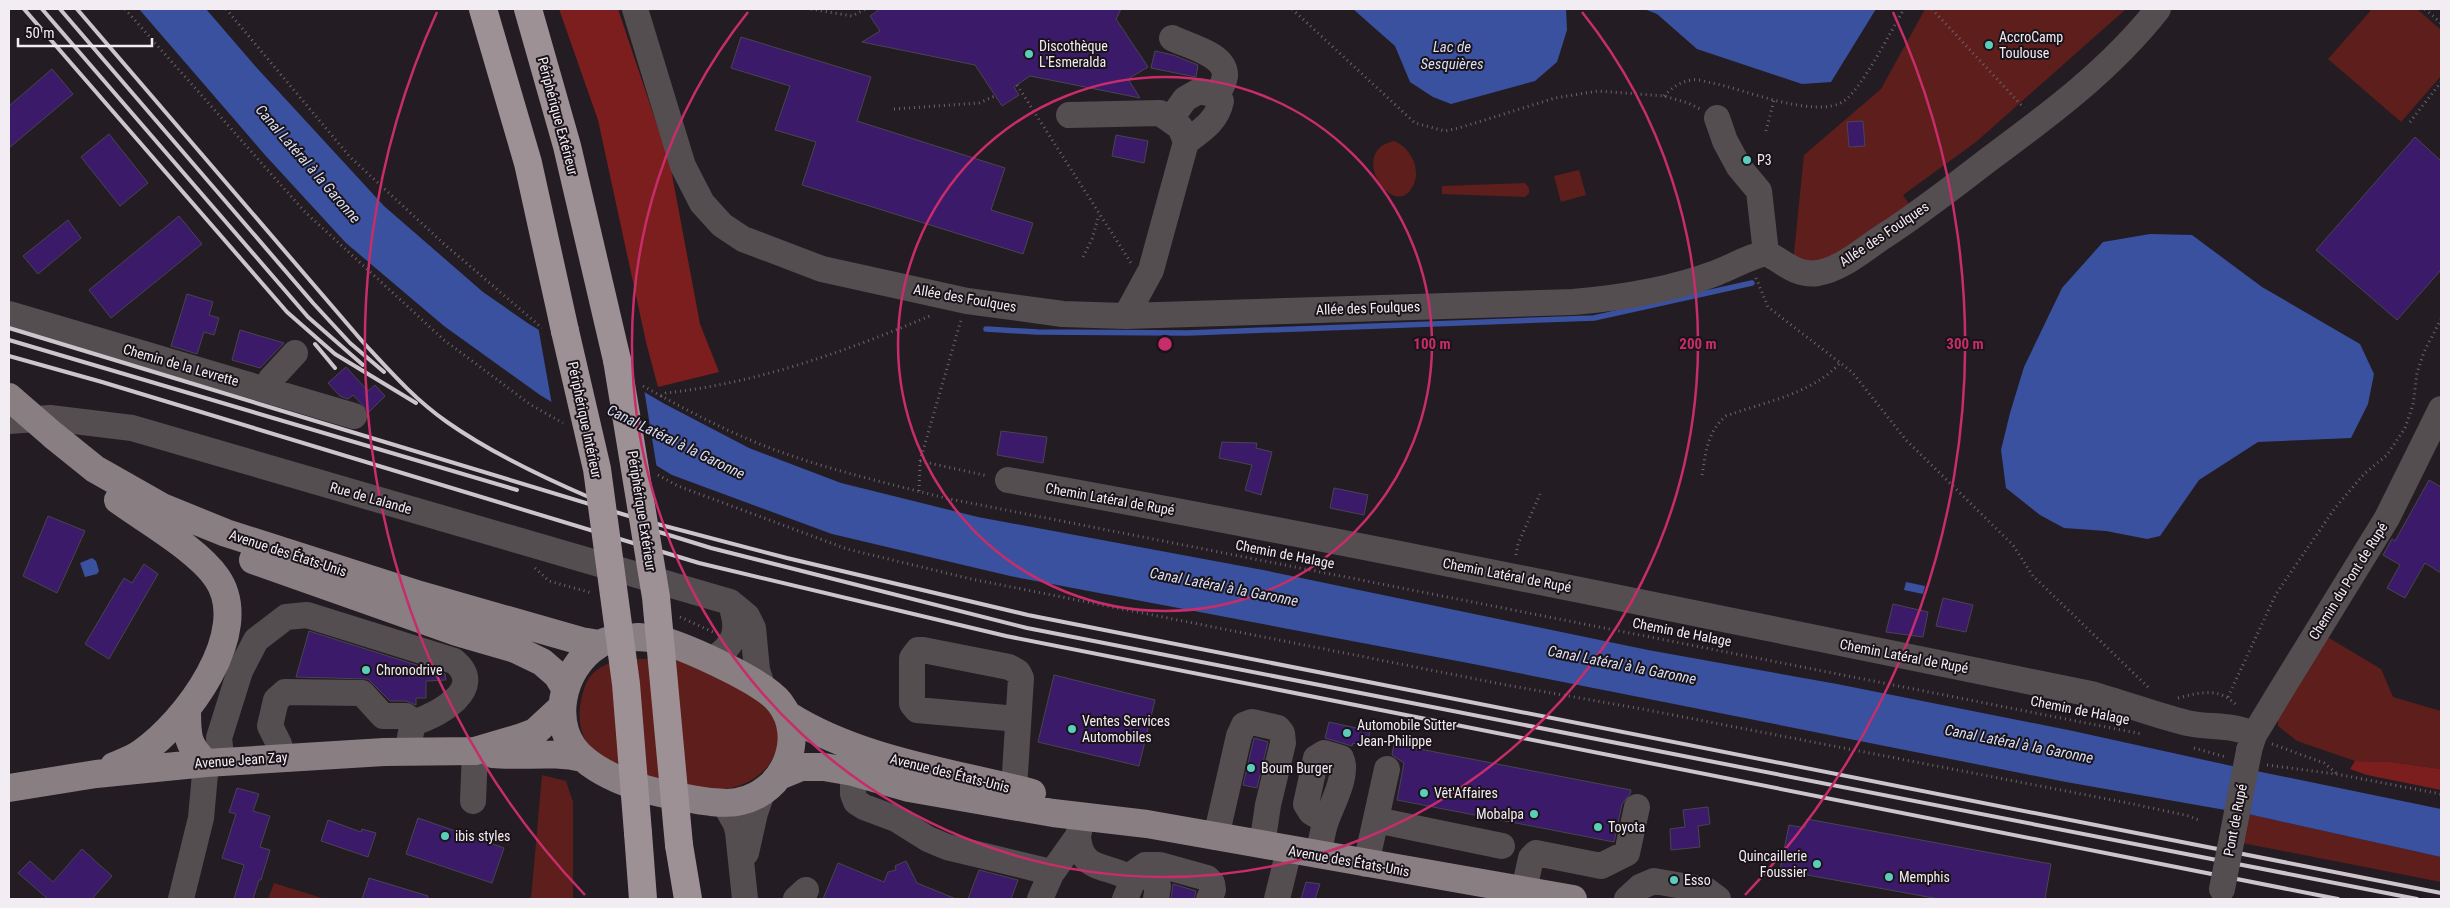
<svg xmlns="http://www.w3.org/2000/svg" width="2450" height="908" viewBox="0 0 2450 908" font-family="'Roboto Condensed',sans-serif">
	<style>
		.green { fill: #5e1e1c }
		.forest { fill: #7d1e1e }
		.water { fill: #3a519f }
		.pier { fill: #231c23 }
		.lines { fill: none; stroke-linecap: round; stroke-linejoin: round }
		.stream { stroke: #3a519f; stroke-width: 5.5 }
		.building { fill: #3b1a69; stroke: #48454f }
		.path { stroke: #6c666c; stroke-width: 3; stroke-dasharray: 1 4; stroke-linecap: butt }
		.minor { stroke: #544e50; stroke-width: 26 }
		.major { stroke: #897e81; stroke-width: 28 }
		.highway { stroke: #9e9195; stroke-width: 28 }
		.rail { stroke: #ccc6cc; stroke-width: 4 }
		.minor-bridge { stroke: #544e50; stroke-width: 26 }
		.major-bridge { stroke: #897e81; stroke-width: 28 }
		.highway-bridge { stroke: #9e9195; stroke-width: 28 }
		.ring { fill: none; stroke: #c72d6a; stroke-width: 2.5 }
		.poi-dot { fill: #5bcebb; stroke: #1a1319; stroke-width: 2 }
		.labels { text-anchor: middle; stroke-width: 4; stroke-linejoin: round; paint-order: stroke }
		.poi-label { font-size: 14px; fill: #f2edf2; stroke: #1a1319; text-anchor: start }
		.street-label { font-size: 14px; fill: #f2edf2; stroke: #1a1319 }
		.water-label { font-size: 15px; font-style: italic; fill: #d6dff5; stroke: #1a1319 }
		.centre { fill: #c72d6a; stroke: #1a1319; stroke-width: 2.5 }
		.ring-label { font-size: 15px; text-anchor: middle; font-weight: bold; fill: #c72d6a; stroke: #1a1319; stroke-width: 4; stroke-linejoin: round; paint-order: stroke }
	</style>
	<rect width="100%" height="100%" fill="#231c23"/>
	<path class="green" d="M1925,9H2126L1976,142L1903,195L1911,207L1824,264L1793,263L1804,155L1881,89Z
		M2372,9H2417L2441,30V76L2401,122L2328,59Z
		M1394,141C1410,147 1422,169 1413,186C1394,223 1346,151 1394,141Z
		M1579,170L1586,195L1561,202L1554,176Z
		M1525,183L1529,188V193L1525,197L1442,194V186Z
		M2324,635L2381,669L2393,697L2441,711V769L2390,762L2355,761L2297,741L2278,726V710Z
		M618,659C641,660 668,656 690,664C703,669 715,676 728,682C736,686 748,689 755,695C800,728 775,783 725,789C697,792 610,773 592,751C581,737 577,718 581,701C587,674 593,670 618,659Z
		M542,775L566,781L573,802V899H531Z
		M2248,814L2441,857V882L2242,843Z
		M274,883L325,899H268Z"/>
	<path class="forest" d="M559,9H618L670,164L700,324L719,372L658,387L646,342L598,120Z
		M2355,761L2390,762L2441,769V790L2367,775L2350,769Z"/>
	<path class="water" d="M139,9H206L256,67L384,206L483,292L529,324L663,403L749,448L841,483L978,517L1263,570L1648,650L1837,684L2073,731L2232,766L2441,809V857L2248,814L2066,782L1468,663L1010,576L832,534L672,475L540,395L444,326L346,243L265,155Z
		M1353,9H1566L1567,30L1557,62L1535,81L1451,104L1433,97L1410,82L1395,46Z
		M1644,9H1876L1831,82L1802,84L1697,49L1657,14Z
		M2150,234L2192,235L2262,287L2360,344L2374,374L2368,404L2351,438L2258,442L2199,480L2160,536L2147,539L2106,531L2064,528L2040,515L2006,488L2001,450L2010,413L2024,367L2062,288L2103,242Z
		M92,558L96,561L99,571L97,574L85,577L80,563Z
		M1906,582L1925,586L1923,594L1904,590Z"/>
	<path class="pier" d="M538,326L644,389L657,469L552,405Z"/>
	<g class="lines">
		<path class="stream" d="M986,329L1037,332L1187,333L1594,318L1752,283"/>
	</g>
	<path class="building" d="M880,9H1121L1116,19L1148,67L1128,79L1140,98L1030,76L1014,87L1019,95L1002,106L975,65L862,42L880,31L870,16Z
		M741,37L871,77L857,121L1005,168L991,210L1033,223L1023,254L802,185L816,142L775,130L790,86L731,68Z
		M1155,51L1173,55L1198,65L1196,77L1151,68Z
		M52,69L73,94L9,148V106Z
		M1863,121L1865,146L1849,147L1847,122Z
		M109,134L148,183L120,206L81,157Z
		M1116,135L1148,141L1144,163L1112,156Z
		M2415,137L2441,161V270L2397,320L2316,250Z
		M179,216L202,244L111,318L89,290Z
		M68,220L81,238L38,274L23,256Z
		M187,294L213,302L209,315L219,318L214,335L204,332L197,354L171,346Z
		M240,330L284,343L260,368L232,360Z
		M346,367L368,391L375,385L385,396L369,412L353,395L348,399L340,396L328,383Z
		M1001,431L1047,437L1043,463L997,455Z
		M1222,442L1257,443L1256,448L1272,452L1261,495L1245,490L1252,465L1219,458Z
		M2429,480L2441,487V573L2425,563L2405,598L2387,588L2400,565L2383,555L2392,539L2395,541Z
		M1334,488L1368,495L1364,515L1330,508Z
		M48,516L85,531L57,593L23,576Z
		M144,564L158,574L109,659L85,644L124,578L132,583Z
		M1943,598L1973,605L1966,632L1936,626Z
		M1893,604L1928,612L1923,637L1886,632Z
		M309,631L445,674L446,680L426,681V698H416V705L406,701H390L368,679L296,677Z
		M1054,675L1155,700L1139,766L1038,742Z
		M1329,722L1370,731L1366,747L1353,743L1352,746L1325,738Z
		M1254,738L1268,742L1257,788L1243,785Z
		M1394,744L1631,790L1630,794L1622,804L1614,842L1397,800L1404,763L1392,755Z
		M237,788L259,794L253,811L270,816L260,847L270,850L261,880H259L253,899H234L244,865L222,858L236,814L229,812Z
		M1708,807L1710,824L1698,826L1700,847L1671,850L1670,829L1685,827L1683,810Z
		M418,818L504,848L492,883L406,854Z
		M1807,819L2051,864L2045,899H1939L1780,870L1789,825L1805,828Z
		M328,820L361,832L362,829L376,833L368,857L321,841Z
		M82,849L112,876L92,899H48L18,873L30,861L53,882Z
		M906,861L917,883L956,899H823L838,863L884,882L888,872L896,870L895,866Z
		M979,870L1018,880L1011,899H968Z
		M369,878L428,896L427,899H362Z
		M1306,882L1320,884L1315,899H1301Z
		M1173,884L1196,891L1194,899H1171Z"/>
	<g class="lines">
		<path class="path" d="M125,9L304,211L444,340L531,405L563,423
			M226,9L350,157L443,243L542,328
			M811,9L852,16L866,9
			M1292,9L1415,123L1445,131L1459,128L1555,98L1598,91L1664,96L1688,103L1700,109
			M1932,9L2024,108
			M2425,9L2441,23
			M1017,85L1131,263
			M1664,96C1672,88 1680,81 1693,80C1699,79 1706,82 1712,83C1744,89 1816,120 1844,101C1861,90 1892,29 1904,9
			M894,109L979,103L995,96
			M2410,122L2441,82
			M1766,131L1774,100
			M1083,257L1092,239L1099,215
			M1756,278L1768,307L1852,372L1906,440L2013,545L2033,576L2150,689
			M643,386C679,406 716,426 755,442C815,467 883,482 945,498L2142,734
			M661,396L666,393C758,383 847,351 932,315
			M920,461L988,476
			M658,475L678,486L847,549L971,579L1506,685L1642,709L2133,804L2189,816L2201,821
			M1702,475C1706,452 1707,432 1726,416C1764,402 1812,394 1840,363
			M919,491L920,461L961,320
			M1516,555L1518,544L1540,494
			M535,568L549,581L592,593
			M680,617L713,632
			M2228,697L2276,594L2335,508L2364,474L2387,455L2405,428L2413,405L2417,373L2424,352L2441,319
			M2178,698C2201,692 2220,687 2237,706
			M2272,744L2324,763L2336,773
			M2194,748L2226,757
			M2267,765L2336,774L2441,794"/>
		<path class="minor" d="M635,9L683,166L702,203L722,225L743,239L822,269L967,301L1063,314L1126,316L1573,302C1621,298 1671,290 1716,273C1734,266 1748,257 1766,253C1785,262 1795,276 1818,273C1842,269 1864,249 1884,236C1920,213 1954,186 1988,160C2049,115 2111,69 2158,9
			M1172,38C1188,46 1226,54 1225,76C1224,82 1220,90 1217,95
			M1069,115L1160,113L1180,127L1186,142L1151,270L1126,316
			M1717,118L1725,141L1739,167L1759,191L1766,253
			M1170,120L1185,99L1199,91L1217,95L1221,101C1217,121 1202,130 1186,142
			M9,314L354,416
			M267,390L271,379L295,353
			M9,421L50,418L132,428L730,602L747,616L753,628L757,670L763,689
			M1008,480C1370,545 1731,621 2091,694C2123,703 2155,715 2187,723C2209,728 2235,724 2254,735
			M712,660C737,643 740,630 730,602
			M2249,750L2254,735L2280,692L2387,518L2441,409
			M282,757L279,744L270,726L276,700L285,692L362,693L383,716H406L413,723L410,737
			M853,772V794L856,802L864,807L896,819L928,839L947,847L1042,870L1051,874
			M1014,789L1021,678L1018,672L1009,667L923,650H918L912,658V704L917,710L1018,719
			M473,801L475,751
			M724,803L736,824L738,832L745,899
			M1376,820L1502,846
			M1078,836C1081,871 1103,864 1128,877L1131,885L1125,899
			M1216,837L1239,736L1244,725L1252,722L1278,728L1282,733L1283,743L1268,805L1262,845
			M746,853L755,813L763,790
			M1318,855C1321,844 1322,832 1326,821C1332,804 1349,774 1341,758L1324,753L1316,758L1306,804L1311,812L1326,821
			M1366,864L1387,769
			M1128,877L1145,865H1160L1207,878L1212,883L1213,890L1209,899
			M1128,877C1142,876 1149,874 1158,886L1156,899
			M181,899L201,818L206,763L220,747L219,738L240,671L256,640L286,617L307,615L454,661C488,689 437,715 413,723
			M796,899L806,890
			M1040,899L1051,874L1078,836L1080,827
			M1277,899L1289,850
			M1522,899L1531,858L1536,853L1601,866L1627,853L1637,807
			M1627,899L1640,887L1654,881L1706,890L1718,899"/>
		<path class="major" d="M54,436L95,469L162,507L226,533L420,595L581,641L599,644
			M253,560L457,632L515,649L542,662L557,675L565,688
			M638,637C647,638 656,638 664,641C690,649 765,682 780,703C807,738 784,792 741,801C732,804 721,803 711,802C668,796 618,787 584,759C547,729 561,668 598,645C609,638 625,638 638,637Z
			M187,710C187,736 187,745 206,763
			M788,715C859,760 951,772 1032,793
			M493,754C524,757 552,751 583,758
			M114,766C123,762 133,759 141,753C185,723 254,632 217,578C198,550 147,521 118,500
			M779,776L801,767H824L853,772L909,788L1053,813L1147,824L1573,899
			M9,788L96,774L206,763L384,752L475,751L519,738L535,732L561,708"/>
		<path class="highway" d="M483,9L528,163L565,331
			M528,9L567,146L617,360
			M638,833L643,899
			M679,845L688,899"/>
		<path class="rail" d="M24,9L287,312L335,354L416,403
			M42,9L308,317L363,365
			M60,9L313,303L350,343L384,372
			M77,9L362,341C388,369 414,399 447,422C491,453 542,477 591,498
			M9,328L642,520L787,558L1028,615L2441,893
			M9,340L517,490
			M315,344L335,368
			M9,356L102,382L699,563L1006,636L2338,899
			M646,528L711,548L1027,628L2417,899"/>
		<path class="minor-bridge" d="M2222,889L2249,751"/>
		<path class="major-bridge" d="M9,397L54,436"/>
		<path class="highway-bridge" d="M565,331L597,469L626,684L638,833
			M617,360L656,597L679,845"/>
	</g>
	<g class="ring">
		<circle cx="1165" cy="344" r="267"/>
		<path d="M1582 12A533 533 0 1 1 748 12"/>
		<path d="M585 895A800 800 0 0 1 437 12M1893 12A800 800 0 0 1 1745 895"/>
	</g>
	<g class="poi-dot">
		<circle cx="1989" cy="45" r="5"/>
		<circle cx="1029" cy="54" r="5"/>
		<circle cx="1747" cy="160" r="5"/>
		<circle cx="366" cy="670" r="5"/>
		<circle cx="1072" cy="729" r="5"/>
		<circle cx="1347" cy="733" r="5"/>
		<circle cx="1251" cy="768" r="5"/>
		<circle cx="1424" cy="793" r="5"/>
		<circle cx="1534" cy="814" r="5"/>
		<circle cx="1598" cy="827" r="5"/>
		<circle cx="445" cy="836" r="5"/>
		<circle cx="1817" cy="864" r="5"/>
		<circle cx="1889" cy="877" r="5"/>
		<circle cx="1674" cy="880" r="5"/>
	</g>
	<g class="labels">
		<g class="poi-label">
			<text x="1999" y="42">AccroCamp<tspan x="1999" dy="16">Toulouse</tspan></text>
			<text x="1039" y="51">Discothèque<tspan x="1039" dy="16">L'Esmeralda</tspan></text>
			<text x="1757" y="165">P3</text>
			<text x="376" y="675">Chronodrive</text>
			<text x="1082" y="726">Ventes Services<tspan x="1082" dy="16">Automobiles</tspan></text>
			<text x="1357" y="730">Automobile Sutter<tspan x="1357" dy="16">Jean-Philippe</tspan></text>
			<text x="1261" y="773">Boum Burger</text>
			<text x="1434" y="798">Vêt'Affaires</text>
			<text x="1524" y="819" text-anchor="end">Mobalpa</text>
			<text x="1608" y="832">Toyota</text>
			<text x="455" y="841">ibis styles</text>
			<text x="1807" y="861" text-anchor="end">Quincaillerie<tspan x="1807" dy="16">Foussier</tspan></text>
			<text x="1899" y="882">Memphis</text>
			<text x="1684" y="885">Esso</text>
		</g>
		<g class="street-label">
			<text transform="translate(558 116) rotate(75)" y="5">Périphérique Extérieur</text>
			<text transform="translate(1884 234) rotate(-34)" y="5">Allée des Foulques</text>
			<text transform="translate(965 298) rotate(10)" y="5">Allée des Foulques</text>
			<text transform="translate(1368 308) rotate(-2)" y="5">Allée des Foulques</text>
			<text transform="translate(181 365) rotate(16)" y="5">Chemin de la Levrette</text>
			<text transform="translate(585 420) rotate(78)" y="5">Périphérique Intérieur</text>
			<text transform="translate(371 498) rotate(16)" y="5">Rue de Lalande</text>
			<text transform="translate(1110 499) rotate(10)" y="5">Chemin Latéral de Rupé</text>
			<text transform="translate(642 511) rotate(81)" y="5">Périphérique Extérieur</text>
			<text transform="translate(288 553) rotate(18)" y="5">Avenue des États-Unis</text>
			<text transform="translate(1285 554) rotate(11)" y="5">Chemin de Halage</text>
			<text transform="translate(1507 575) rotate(11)" y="5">Chemin Latéral de Rupé</text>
			<text transform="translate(2348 581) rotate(-58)" y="5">Chemin du Pont de Rupé</text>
			<text transform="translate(1682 632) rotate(11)" y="5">Chemin de Halage</text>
			<text transform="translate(1904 656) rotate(11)" y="5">Chemin Latéral de Rupé</text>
			<text transform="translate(2080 710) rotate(11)" y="5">Chemin de Halage</text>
			<text transform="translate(241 760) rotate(-4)" y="5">Avenue Jean Zay</text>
			<text transform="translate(950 773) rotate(14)" y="5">Avenue des États-Unis</text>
			<text transform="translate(2235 820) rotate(-79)" y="5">Pont de Rupé</text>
			<text transform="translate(1349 861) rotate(10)" y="5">Avenue des États-Unis</text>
		</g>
		<g class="water-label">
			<text x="1452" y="52">Lac de<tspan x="1452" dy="17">Sesquières</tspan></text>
			<text transform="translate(308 164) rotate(49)" y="5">Canal Latéral à la Garonne</text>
			<text transform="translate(676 442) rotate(26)" y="5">Canal Latéral à la Garonne</text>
			<text transform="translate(1224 587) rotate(11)" y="5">Canal Latéral à la Garonne</text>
			<text transform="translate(1622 665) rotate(11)" y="5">Canal Latéral à la Garonne</text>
			<text transform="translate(2019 744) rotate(11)" y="5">Canal Latéral à la Garonne</text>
		</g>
	</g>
	<circle cx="1165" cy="344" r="8" class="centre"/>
	<g class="ring-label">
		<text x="1432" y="349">100 m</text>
		<text x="1698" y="349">200 m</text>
		<text x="1965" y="349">300 m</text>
	</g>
	<rect width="2450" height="908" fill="none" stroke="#f2edf2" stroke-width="20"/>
	<path d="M18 38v8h134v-8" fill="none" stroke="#f2edf2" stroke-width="2.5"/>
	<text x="25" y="38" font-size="15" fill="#f2edf2" stroke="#1a1319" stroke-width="4" paint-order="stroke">50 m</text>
</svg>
